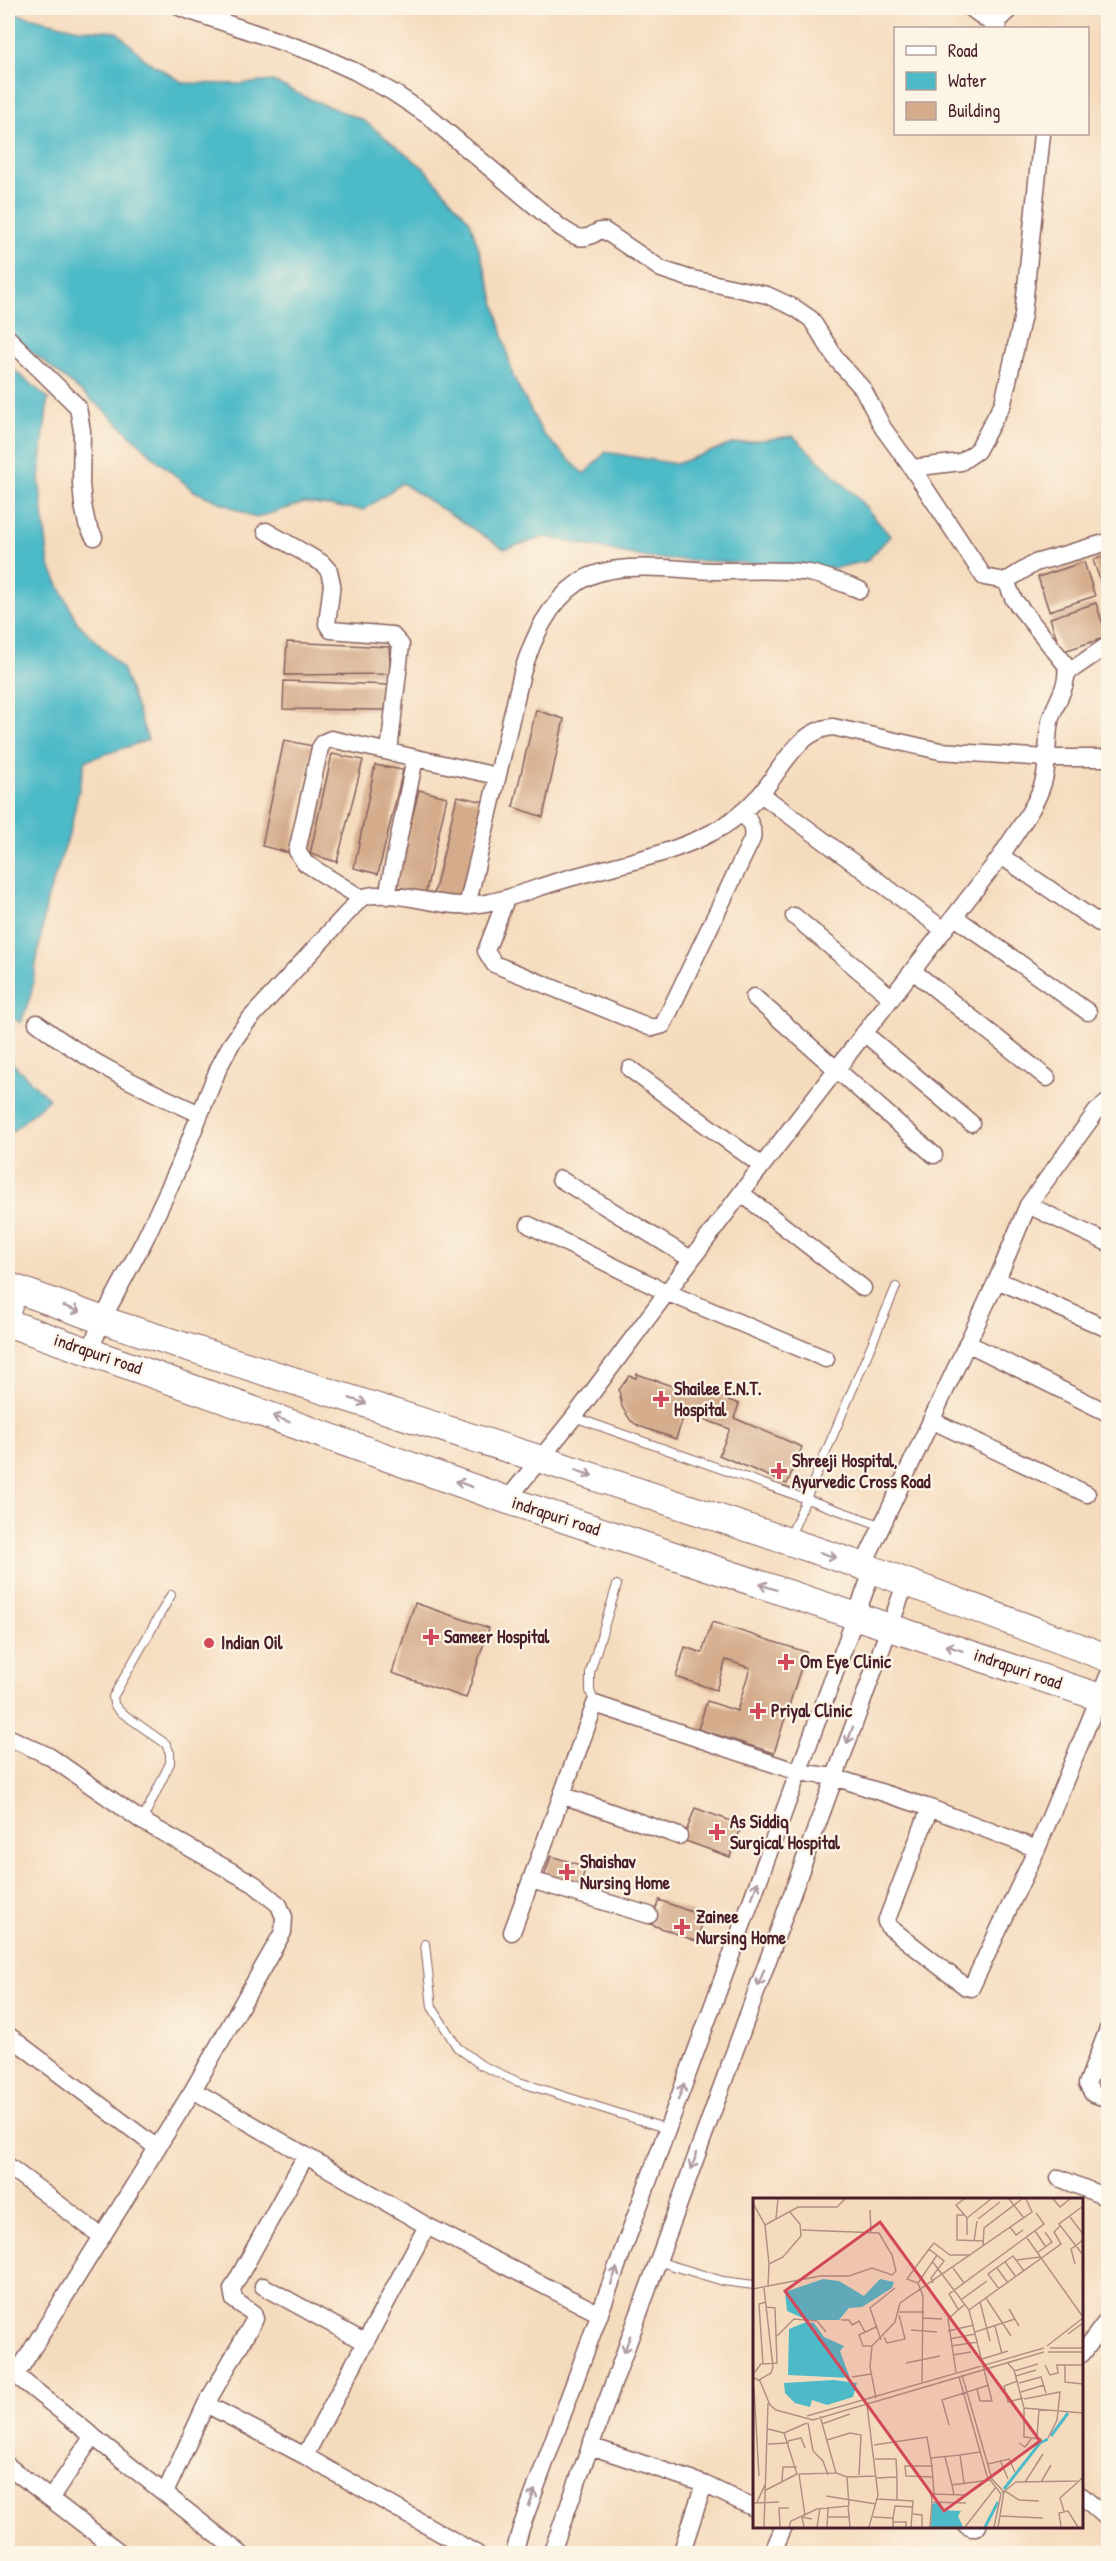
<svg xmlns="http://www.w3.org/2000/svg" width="1116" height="2561" viewBox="0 0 1116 2561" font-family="'Patrick Hand',sans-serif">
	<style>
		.water { fill: #4ebac8; stroke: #4c6c7a; stroke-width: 1.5 }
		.building { fill: #d4ab8b }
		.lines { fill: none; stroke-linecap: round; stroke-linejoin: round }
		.lane-casing { stroke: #86615e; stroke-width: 10 }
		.street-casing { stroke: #86615e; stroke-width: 19 }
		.secondary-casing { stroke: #86615e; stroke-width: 26 }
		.primary-casing { stroke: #86615e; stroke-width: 29 }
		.lane { stroke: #fff; stroke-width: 8 }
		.street { stroke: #fff; stroke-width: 16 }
		.secondary { stroke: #fff; stroke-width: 24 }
		.primary { stroke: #fff; stroke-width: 27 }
		.oneway { stroke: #ae9aa0 }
		.poi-dot { fill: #d1495b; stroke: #fcf5e5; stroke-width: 2 }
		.labels { text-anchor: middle; stroke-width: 4.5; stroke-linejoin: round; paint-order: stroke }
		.street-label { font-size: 18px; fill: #4a1f2b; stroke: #fcf5e5 }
		.poi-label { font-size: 18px; font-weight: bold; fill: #4a1f2b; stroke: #fcf5e5; text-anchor: start }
		.inset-river { fill: none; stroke: #4ebac8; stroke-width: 3 }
		.inset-road { fill: none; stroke: #b19083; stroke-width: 1.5 }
		.view { fill: #d1495b; fill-opacity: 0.15; stroke: #d1495b; stroke-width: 3 }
		.inset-edge { fill: none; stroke: #4a1f2b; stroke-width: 3 }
	</style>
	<rect width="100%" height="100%" fill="#fcf5e5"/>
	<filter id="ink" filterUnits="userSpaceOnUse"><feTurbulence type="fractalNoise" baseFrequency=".0167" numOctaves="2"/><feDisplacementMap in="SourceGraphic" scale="12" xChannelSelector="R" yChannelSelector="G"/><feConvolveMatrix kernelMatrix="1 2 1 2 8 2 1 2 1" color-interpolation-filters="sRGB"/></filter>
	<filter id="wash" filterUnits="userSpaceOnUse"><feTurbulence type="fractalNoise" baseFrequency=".008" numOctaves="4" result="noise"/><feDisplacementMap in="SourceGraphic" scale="24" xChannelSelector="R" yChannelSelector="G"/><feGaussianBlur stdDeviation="1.35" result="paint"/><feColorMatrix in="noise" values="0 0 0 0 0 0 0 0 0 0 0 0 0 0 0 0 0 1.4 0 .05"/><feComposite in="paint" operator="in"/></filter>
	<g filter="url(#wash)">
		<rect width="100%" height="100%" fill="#f5dbbe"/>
		<path class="water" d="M8,12L79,29L117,32L147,61L184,83L239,84L273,81L307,98L363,120L424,168L470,221L491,288L513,376L543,434L584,474L606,452L676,464L732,444L793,436L857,497L890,536L867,561L835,568L649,558L546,537L504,549L402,483L364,510L304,503L256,518L194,491L159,462L106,412L15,338L8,328Z
			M8,365L48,398L39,478L49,565L77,622L122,668L148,740L85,761L70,832L47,900L31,994L21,1023L8,1016Z
			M8,1059L49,1099L8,1135Z"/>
		<g id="blocks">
			<path class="building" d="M1108,555V593L1105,594L1093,560Z
				M1084,562L1095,596L1049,611L1038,577Z
				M1096,603L1107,637L1061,652L1050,618Z
				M287,642L389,647L391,674L285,675Z
				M284,681L389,685L385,710L283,709Z
				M536,710L564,719L543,817L513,807Z
				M284,740L313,746L290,853L262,846Z
				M332,754L363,760L337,862L310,854Z
				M375,765L403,770L378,874L354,868Z
				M419,790L447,797L425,896L394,891Z
				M457,796L485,802L461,901L434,894Z
				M637,1374L689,1392L691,1386L739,1404L734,1418L802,1447L787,1484L719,1455L730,1429L685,1412L676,1439L639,1426L631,1421L622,1407L619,1390L629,1376L636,1378Z
				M415,1603L489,1628L466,1698L392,1673Z
				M712,1622L806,1652L774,1753L698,1729L707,1701L737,1711L750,1668L726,1660L716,1690L676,1677L685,1647L702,1653Z
				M695,1808L742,1825L730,1857L683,1840Z
				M551,1856L586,1867L578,1891L543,1880Z
				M659,1900L705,1917L696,1941L650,1924Z"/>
		</g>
	</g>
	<g filter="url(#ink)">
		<use href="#blocks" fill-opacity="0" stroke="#86615e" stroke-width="1.5"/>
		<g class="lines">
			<defs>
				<path id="lane" d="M574,1417L880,1525
					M789,1539L896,1287
					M595,1704L590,1691V1672L617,1585
					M142,1821L170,1763V1753L166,1744L118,1710L114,1704L113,1697L171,1595
					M425,1944L432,2007L457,2047L481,2065L516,2081L668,2129
					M657,2261L723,2281L754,2285"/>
				<path id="street" d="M181,8L314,53L354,71L394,93L427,115L560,227C570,233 579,242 592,235C598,232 598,230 605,231L661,269L688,278L767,295L795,308L811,319L837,360L863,389L883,428L912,468L961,462L977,451L1003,403L1023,315L1042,134
					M971,8L998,28
					M993,25L1011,8
					M8,338L78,407L82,431L81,483L83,505L87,524L94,537
					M912,468L984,577L1006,581
					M266,531L322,563L329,571L332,584L327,624L331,630L392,635L401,645L389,752
					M1067,673L1108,645
					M761,794L944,930
					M1001,856L1099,923
					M387,896L415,758
					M361,898L305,863L297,851L320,748L324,742L331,739L497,776
					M506,899L486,951L494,964L652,1028L663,1025L752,839C754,827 750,822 743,813
					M467,906L522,673C533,639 547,604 579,582C614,558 681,571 722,571C750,571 781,569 809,573C826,576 844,584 860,590
					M794,916L892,998
					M955,917L1088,1012
					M913,971L1047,1078
					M754,997L934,1155
					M37,1023C88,1062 142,1088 200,1114
					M864,1033L971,1123
					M630,1069L762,1166
					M560,1179L691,1259
					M741,1193L863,1288
					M1028,1205L1108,1243
					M529,1225L666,1292L826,1359
					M997,1280L1108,1329
					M967,1343L1108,1413
					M90,1351L102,1320L145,1239L177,1171L219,1067L230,1046L247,1022L361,898C388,887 439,908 469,905C503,903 533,888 566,879C614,865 668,856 713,832C731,823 746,810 759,796C781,771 797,730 833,727L940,751L1047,758H1108
					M931,1420L1087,1494
					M507,1500L574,1417L741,1193L1001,856C1015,833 1035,809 1043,783C1050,762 1045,739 1051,718C1057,699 1069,686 1066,665L1014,600L1006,581L1035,563L1108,542
					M863,1566L997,1280L1028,1205L1096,1112L1108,1102
					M8,1737L49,1756L142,1821L254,1884L279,1905L284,1917L283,1932L193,2090L157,2148
					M562,1795L679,1836
					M930,1808L886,1922L888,1926L966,1987L971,1988L1037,1849L1108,1676
					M531,1880L649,1915
					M512,1932L595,1704L798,1772L834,1777L930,1808L1037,1849
					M1108,2029L1087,2084L1093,2094L1108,2099
					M8,2035L157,2148L16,2375
					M193,2090L427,2226L305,2456
					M8,2166L101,2236
					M1059,2178L1108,2198
					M427,2226L600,2314
					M263,2286L366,2343
					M1082,2354L1108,2319
					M8,2369L241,2554
					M206,2404L255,2319L253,2313L234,2300L232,2289L305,2157
					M590,2446L704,2484L754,2508
					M8,2466L122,2554
					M165,2493L206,2404L305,2456L477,2554
					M1082,2496L1108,2519
					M51,2498L93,2436
					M967,2526L972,2528L978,2526
					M514,2554L521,2528L873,1569
					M551,2554L906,1582
					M681,2554L704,2484
					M772,2554L784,2526"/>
				<path id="secondary" d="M8,1311L17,1289"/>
				<path id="primary" d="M8,1286L102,1320L540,1459L863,1566L1108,1658
					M8,1323L507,1500L1108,1700"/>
			</defs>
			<use href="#lane" class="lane-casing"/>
			<use href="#street" class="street-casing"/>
			<use href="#secondary" class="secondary-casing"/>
			<use href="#primary" class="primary-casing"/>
			<use href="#lane" class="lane"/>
			<use href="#street" class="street"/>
			<use href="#secondary" class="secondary"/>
			<use href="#primary" class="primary"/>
		</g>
		<defs><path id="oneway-shaft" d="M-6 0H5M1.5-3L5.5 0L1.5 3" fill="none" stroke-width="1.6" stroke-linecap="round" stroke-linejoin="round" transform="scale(1.5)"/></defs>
		<g class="oneway">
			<use href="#oneway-shaft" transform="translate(72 1309) rotate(20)"/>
			<use href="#oneway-shaft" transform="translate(358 1401) rotate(18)"/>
			<use href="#oneway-shaft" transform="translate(281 1419) rotate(-160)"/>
			<use href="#oneway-shaft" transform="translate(584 1473) rotate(19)"/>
			<use href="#oneway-shaft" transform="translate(464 1484) rotate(-160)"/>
			<use href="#oneway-shaft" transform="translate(828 1555) rotate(18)"/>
			<use href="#oneway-shaft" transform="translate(768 1587) rotate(-162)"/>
			<use href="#oneway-shaft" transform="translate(954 1648) rotate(-161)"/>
			<use href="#oneway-shaft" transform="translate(850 1735) rotate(110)"/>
			<use href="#oneway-shaft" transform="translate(755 1890) rotate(-70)"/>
			<use href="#oneway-shaft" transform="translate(761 1978) rotate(110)"/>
			<use href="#oneway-shaft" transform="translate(681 2092) rotate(-70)"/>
			<use href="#oneway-shaft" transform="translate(694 2161) rotate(110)"/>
			<use href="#oneway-shaft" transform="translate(614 2276) rotate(-71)"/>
			<use href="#oneway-shaft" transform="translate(627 2344) rotate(110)"/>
			<use href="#oneway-shaft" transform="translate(532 2498) rotate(-70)"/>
		</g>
	</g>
	<g class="poi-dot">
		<path d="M658 1390h6v6h6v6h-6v6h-6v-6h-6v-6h6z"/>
		<path d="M776 1462h6v6h6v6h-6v6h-6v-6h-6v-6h6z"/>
		<path d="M428 1628h6v6h6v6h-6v6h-6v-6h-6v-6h6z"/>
		<circle cx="209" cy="1643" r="6"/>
		<path d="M783 1653h6v6h6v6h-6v6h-6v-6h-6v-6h6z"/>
		<path d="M755 1702h6v6h6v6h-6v6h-6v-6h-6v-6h6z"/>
		<path d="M714 1823h6v6h6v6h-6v6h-6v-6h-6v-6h6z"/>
		<path d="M564 1863h6v6h6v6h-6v6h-6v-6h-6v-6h6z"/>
		<path d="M679 1918h6v6h6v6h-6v6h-6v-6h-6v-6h6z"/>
	</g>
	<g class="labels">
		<g class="street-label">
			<text transform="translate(98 1354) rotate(19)" y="6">indrapuri road</text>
			<text transform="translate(556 1516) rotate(18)" y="6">indrapuri road</text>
			<text transform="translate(1018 1669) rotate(19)" y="6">indrapuri road</text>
		</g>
		<g class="poi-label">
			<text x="674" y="1395">Shailee E.N.T.<tspan x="674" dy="21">Hospital</tspan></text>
			<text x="792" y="1467">Shreeji Hospital,<tspan x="792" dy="21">Ayurvedic Cross Road</tspan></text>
			<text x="444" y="1643">Sameer Hospital</text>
			<text x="221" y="1649">Indian Oil</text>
			<text x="800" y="1668">Om Eye Clinic</text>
			<text x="771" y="1717">Priyal Clinic</text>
			<text x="730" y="1828">As Siddiq<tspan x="730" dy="21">Surgical Hospital</tspan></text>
			<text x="580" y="1868">Shaishav<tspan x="580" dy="21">Nursing Home</tspan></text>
			<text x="696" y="1923">Zainee<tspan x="696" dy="21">Nursing Home</tspan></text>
		</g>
	</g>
	<g transform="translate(753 2198)">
		<rect width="330" height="330" fill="#f5dbbe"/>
		<path d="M70,81L86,83L111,98L127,81L141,84L139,90L109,109L96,110L86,122H54L34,113L32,94ZM53,124L61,125L71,139L91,148L87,153L97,180L35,177L36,131ZM81,182L104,185L100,199L74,207L59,202L57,209L42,205L32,195L31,185ZM188,304V312L208,313L205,318L210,329H178L179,306Z" fill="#4ebac8"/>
		<path class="inset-river" d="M298,238L315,215M251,291L287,245L295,241M232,329L245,304"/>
		<path class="inset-road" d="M211,1L203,7L214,20V37M256,1L271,20M300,1L307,9L317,1M0,5L12,27L16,66L15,88L0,91M330,8L306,26L330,57M117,12L118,34M212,17H204V42L230,43M317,19L330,36M23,20L25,1M214,20L238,1M225,21L247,4M12,27L45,9H84L92,1M257,29L263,37L270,32M282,33L293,49M274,40L330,119M221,43L224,23M230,49L231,30L269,1M176,51L181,45L197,57H218M284,55L299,44L292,34M263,62L287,59M179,63L216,112L239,203H227L224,191M252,64L263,79M16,66L30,59L48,38L47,26L36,13M322,66L318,51L330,42M200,70L211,85M244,70L255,85M165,85L184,57M15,88L67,78H96L119,70L139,77L143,73L139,57L126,35L49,32M246,91L235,76L260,58L271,73M233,100L258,138M209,101L234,83M227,104L237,143M205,111L196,96L291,26L283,15M256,111L266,128M216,112L308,46L301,34L307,28M146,114H171M170,120L189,121M88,122H96L99,127L106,123L112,134M242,128L249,156M158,132L184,134M195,133L221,127M222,134L262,121M315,136L330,125M24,138L41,121L64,123L73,134M131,139L134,145L152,141L146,117M197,141L222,136M128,142L117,110L142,90M119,148H110L106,137L123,129M198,148L225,144M294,148L330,120M297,150H330M295,154H330M200,157L218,154M229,161L255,153M254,164L261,172L271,210L330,215M153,165L187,158M10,166L6,106L13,104M292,167L297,177L305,175L304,167H330M312,167V184L330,186M261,173L285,166M203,174L195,121L212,106M1,175L8,166L24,165L22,110L13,109M209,177L239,281L251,294L245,329M263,178L283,172M0,179L7,183L17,207L23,212L60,222L291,154M99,179L118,176M206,179L234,278L248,296L241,329M6,182L18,175L20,169L11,90M265,183L251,188L255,204L270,200M169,184L170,98L165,85L154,81L176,51L191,63L178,80L180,85M266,185L288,179L293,195M1,191L6,278M268,194L291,187M123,200L117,169L119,148L142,124L147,105L279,14L273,1M271,201L307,194L304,222L295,240M114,207L125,297L116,329M271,210V239L289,241M54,218L291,150M67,218L83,275L94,279L123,278M55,225L60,253L70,263L75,277M69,226L97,216M196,227L189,202L236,187M31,235L54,225M284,240L286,211M74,242L97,235L108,237L106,277M35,243L48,240L52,250M266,245L272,249L279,240M15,246L36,245M121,247L174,239L179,268M207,257L227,254M192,259L199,287M178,260L207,257L211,285M122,261H143L144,279L123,280M247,262L255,281M235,266L256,261L262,274M46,276L52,318M46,276L83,275M94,279L96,308M180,279L153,278L152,268H179L181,296M29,283L30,269H44M272,284L290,256M288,284L298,267M13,292L44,276L31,235L15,231M252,293L266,302L286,303M249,295L263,284L326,283L330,279M201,297L199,287L237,282M73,298L123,306M124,301L160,303L158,329M144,302V279M4,304L12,287M179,304L178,296L212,297M0,305L26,304M311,313L307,300L325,284M160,316L169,317V329M246,318L290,320M75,319H97M120,319L140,320V329M140,320L142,308L160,309M140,324H153V329M11,329L15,205M27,329L26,310H36M36,329L38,323L64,311L95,308L97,329M51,329L49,319L59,321M64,329L67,310M74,329L75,309M177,329L179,304L213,305M212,329L243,289M308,329L306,315L315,313L325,329"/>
		<path class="view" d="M127,24L287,243L191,313L32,93Z"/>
		<rect width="330" height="330" class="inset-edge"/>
	</g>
	<rect width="1116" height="2561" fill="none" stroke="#fcf5e5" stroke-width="30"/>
	<rect x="894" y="27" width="195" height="108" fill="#fcf5e5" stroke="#b59f9b" stroke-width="1.5"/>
	<rect x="906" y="46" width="30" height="9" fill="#ffffff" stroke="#b59f9b" stroke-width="1.5"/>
	<text x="948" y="57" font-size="18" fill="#4a1f2b">Road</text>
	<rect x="906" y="72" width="30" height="18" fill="#4ebac8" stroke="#b59f9b" stroke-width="1.5"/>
	<text x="948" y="87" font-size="18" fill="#4a1f2b">Water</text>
	<rect x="906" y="102" width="30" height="18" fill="#d4ab8b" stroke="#b59f9b" stroke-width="1.5"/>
	<text x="948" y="117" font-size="18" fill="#4a1f2b">Building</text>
</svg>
